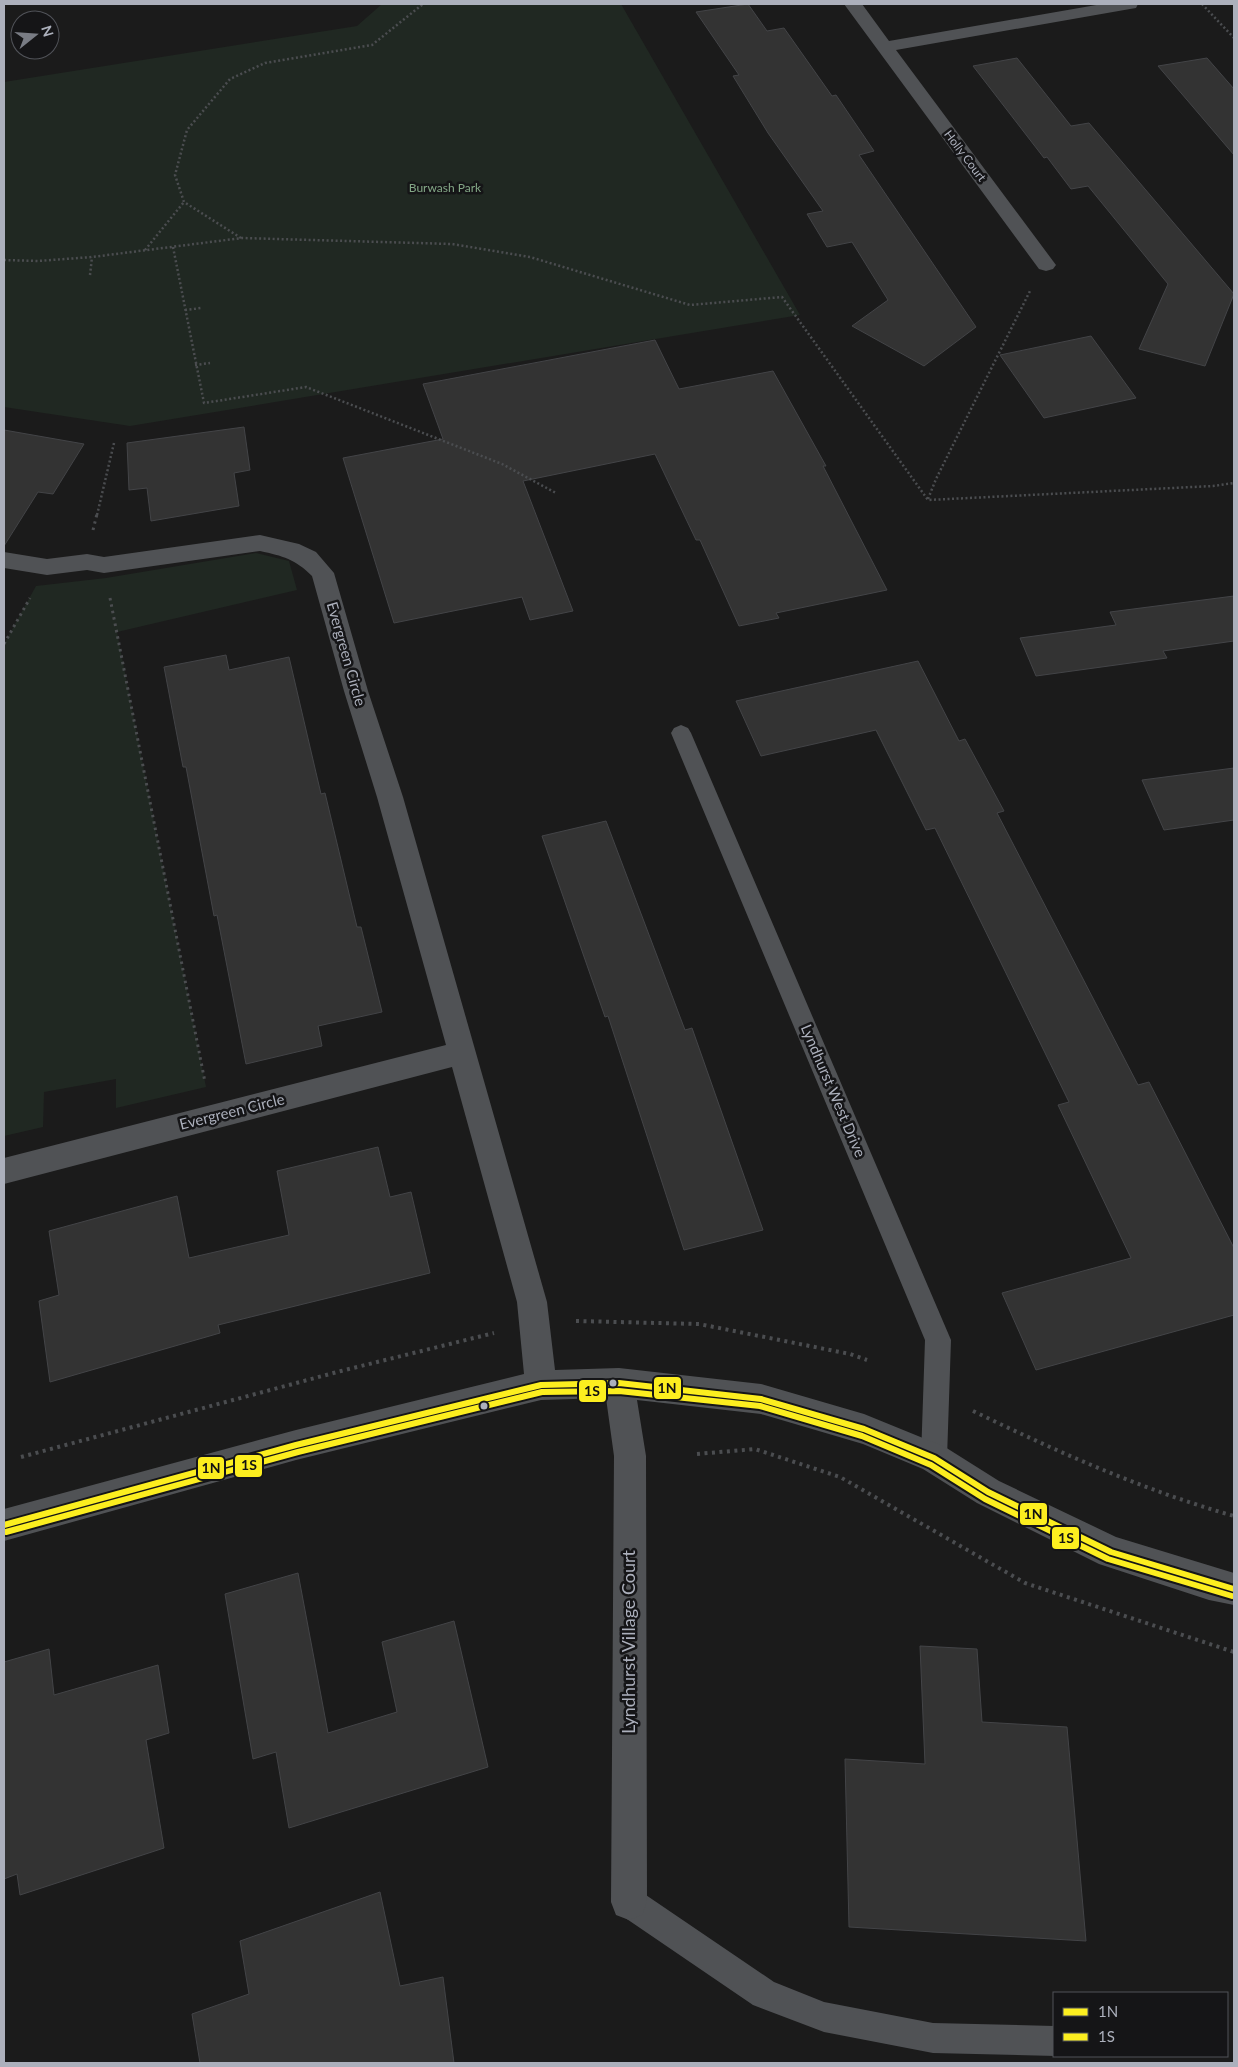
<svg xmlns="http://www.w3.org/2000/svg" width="1238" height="2067" viewBox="0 0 1238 2067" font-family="Lato,sans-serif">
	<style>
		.green { fill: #202822 }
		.building { fill: #333; stroke: #434447 }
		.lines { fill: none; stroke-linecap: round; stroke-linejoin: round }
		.path-far2 { stroke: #4b4d50; stroke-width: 2.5; stroke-dasharray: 2 2.5; stroke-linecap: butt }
		.path-far1 { stroke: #4b4d50; stroke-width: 3; stroke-dasharray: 2.5 4; stroke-linecap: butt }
		.path { stroke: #4b4d50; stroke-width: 4; stroke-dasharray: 3 4.5; stroke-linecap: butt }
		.service { fill: #505255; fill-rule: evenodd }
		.minor { fill: #505255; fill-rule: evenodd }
		.bus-1-casing { stroke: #151517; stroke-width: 10 }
		.bus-2-casing { stroke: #151517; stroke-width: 10 }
		.bus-1 { stroke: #fcee1f; stroke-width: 6 }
		.bus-2 { stroke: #fcee1f; stroke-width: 6 }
		.bus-dot { fill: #acb0bc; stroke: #151517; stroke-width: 2 }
		.labels { text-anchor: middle; stroke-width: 5; stroke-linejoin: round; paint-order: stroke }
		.far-street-label { font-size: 12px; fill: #acb0bc; stroke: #151517 }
		.far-park-label { font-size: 12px; fill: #83a786; stroke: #151517 }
		.street-label { font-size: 15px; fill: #acb0bc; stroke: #151517 }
		.near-street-label { font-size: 18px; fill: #acb0bc; stroke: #151517 }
		.line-badge { stroke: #151517; stroke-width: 2 }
		.pale-badge-label { font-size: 14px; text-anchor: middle; font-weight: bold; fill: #111 }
	</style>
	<rect width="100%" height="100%" fill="#1b1b1b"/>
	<path class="green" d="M382,4H621L800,315L130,426L4,407V82L357,26Z
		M256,553L289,561L297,590L117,632L206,1087L116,1108V1079L44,1092L43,1127L4,1136V644L36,586L106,578Z"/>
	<path class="building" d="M748,4L767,31L784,28L832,96L836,95L874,151L859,155L976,327L924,366L852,326L888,300L852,242L827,247L807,214L823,211L768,133L733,76L739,75L696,12Z
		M1017,58L1071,126L1089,123L1234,294L1205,366L1139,349L1168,284L1088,186L1071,189L1047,157L1044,158L973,66Z
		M1207,58L1234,89V155L1158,66Z
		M1091,336L1136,398L1044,418L1000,355Z
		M655,340L679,389L773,371L826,466H823L887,590L776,613L779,618L739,626L700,540H696L655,454L523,481L573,611L530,620L522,597L394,623L343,458L443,439L423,384Z
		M244,427L250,470L234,473L239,506L151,521L147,488L129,490L127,443Z
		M4,430L84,444L53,494L38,492L4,546Z
		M1234,596V641L1163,651L1167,658L1036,676L1020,638L1116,625L1110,612Z
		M226,655L229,670L289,657L321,794L325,793L357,927H361L382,1012L318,1026L322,1046L246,1064L217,915L214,916L186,767H183L164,667Z
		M918,661L959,741L965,739L1004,811L997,813L1138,1085L1149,1082L1234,1248V1315L1036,1370L1002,1293L1131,1258L1058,1105L1069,1102L935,828L926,830L876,730L761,756L736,701Z
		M1234,768V820L1164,830L1142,780Z
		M606,821L685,1030L692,1028L763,1230L684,1250L608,1016L605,1017L542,836Z
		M378,1147L390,1197L411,1192L430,1273L218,1325L220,1333L50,1382L39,1301L59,1295L49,1231L177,1196L189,1258L289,1235L277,1171Z
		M298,1573L328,1733L397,1712L382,1642L454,1621L488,1767L289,1828L276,1752L253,1759L225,1594Z
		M920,1646L977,1649L982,1722L1067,1727L1086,1941L849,1927L845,1759L925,1764Z
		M49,1649L54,1695L158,1665L169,1733L146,1740L164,1848L20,1895L17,1874L4,1879V1662Z
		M380,1892L400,1986L443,1977L454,2063H200L192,2014L249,1994L240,1941Z"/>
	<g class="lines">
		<path class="path-far2" d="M1202,4L1234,38
			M241,238L184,202L175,175L187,130L230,79L265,63L372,45L423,4
			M173,247L204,403L306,387L502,464L556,493
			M145,250L184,202
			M4,260L38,261L92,257L242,238L452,244L530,257L690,305L782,297L928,500L1213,486L1234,483
			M90,275L92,257
			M185,310L201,308
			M195,365L210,363
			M928,499L936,479L1030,291
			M97,515L114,443"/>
		<path class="path-far1" d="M93,530L97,514
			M110,598L205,1082
			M4,644L30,598"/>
		<path class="path" d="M576,1321L699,1324L850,1354L867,1360
			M973,1411C1058,1452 1143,1490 1234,1516
			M697,1454L755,1449L840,1477L1025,1583L1234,1652
			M21,1457L341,1371L494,1333"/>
		<path class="service" d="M681,725L688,728L691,733L951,1340L947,1458L943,1467L934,1471L925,1467L921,1458L925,1340L671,733L674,728Z
			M629,1887L640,1891L774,1982L824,2002L933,2023L1054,2026L1056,2056L933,2053L824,2032L753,2005L618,1913L614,1902L618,1891Z"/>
		<path class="minor" d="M844,4H862L889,41L1102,4H1138L1136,8L1130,9L896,50L1053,261L1056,265L1053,269L1046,271L1039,269Z
			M260,535L299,544L316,552L334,573L368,691L403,797L547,1302L555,1370L619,1368L761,1384L864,1414L945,1447L999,1481L1116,1537L1234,1573V1605L1209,1600L1099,1564L977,1503L923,1469L863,1444L761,1414L637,1400L646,1456L647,1902L642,1915L629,1920L616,1915L611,1902L614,1456L606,1398L541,1400L296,1460L4,1541V1509L296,1430L524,1374L517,1302L452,1067L4,1184V1158L446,1045L377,797L344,691L312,576C295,559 283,556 260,551L104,573L87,570L47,575L4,568V552L47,559L87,554L104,557Z"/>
		<defs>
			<path id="bus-1" d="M4,1525L296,1445L541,1385L619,1383L761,1399L864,1429L934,1458L988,1492L1111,1552L1234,1589"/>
			<path id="bus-2" d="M6,1532L298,1452L542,1392L619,1391L760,1406L862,1436L931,1465L985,1499L1108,1559L1232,1596"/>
		</defs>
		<use href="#bus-1" class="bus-1-casing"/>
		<use href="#bus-2" class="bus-2-casing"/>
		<use href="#bus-1" class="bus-1"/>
		<use href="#bus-2" class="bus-2"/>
	</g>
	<g class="bus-dot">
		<circle cx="613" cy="1383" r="4.5"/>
		<circle cx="484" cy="1406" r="4.5"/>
	</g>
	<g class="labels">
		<g class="far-street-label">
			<text transform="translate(965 156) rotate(53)" y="4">Holly Court</text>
		</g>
		<g class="far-park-label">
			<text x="445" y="192">Burwash Park</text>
		</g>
		<g class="street-label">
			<text transform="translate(346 654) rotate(74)" y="5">Evergreen Circle</text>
			<text transform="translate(833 1091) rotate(67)" y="5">Lyndhurst West Drive</text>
			<text transform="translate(232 1112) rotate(-14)" y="5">Evergreen Circle</text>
		</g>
		<g class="near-street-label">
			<text transform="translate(629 1642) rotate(-90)" y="6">Lyndhurst Village Court</text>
		</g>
	</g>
	<g class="line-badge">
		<rect x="653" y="1376" width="29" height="24" rx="5" fill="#fcee1f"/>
		<rect x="578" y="1379" width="29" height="24" rx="5" fill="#fcee1f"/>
		<rect x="234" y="1454" width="29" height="24" rx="5" fill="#fcee1f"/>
		<rect x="197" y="1456" width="28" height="24" rx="5" fill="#fcee1f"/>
		<rect x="1019" y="1502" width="29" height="24" rx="5" fill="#fcee1f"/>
		<rect x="1051" y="1526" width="29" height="24" rx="5" fill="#fcee1f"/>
	</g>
	<g class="pale-badge-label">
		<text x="667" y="1393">1N</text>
		<text x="592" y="1396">1S</text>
		<text x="249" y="1470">1S</text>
		<text x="211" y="1473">1N</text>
		<text x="1033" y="1519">1N</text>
		<text x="1066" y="1543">1S</text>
	</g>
	<rect width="1238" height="2067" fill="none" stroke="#acb0bc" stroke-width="10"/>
	<rect x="1053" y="1992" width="175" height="65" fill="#151517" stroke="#515359"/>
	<rect x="1063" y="2008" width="25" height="8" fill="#fcee1f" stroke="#515359"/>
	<text x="1098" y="2017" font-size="15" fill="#acb0bc">1N</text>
	<rect x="1063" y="2033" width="25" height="8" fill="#fcee1f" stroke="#515359"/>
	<text x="1098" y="2042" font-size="15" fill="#acb0bc">1S</text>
	<g transform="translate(35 35) rotate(73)"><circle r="24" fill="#151517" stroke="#515359"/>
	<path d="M0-4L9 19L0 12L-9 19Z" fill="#797c84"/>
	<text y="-8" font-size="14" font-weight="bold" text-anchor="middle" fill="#acb0bc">N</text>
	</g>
</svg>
